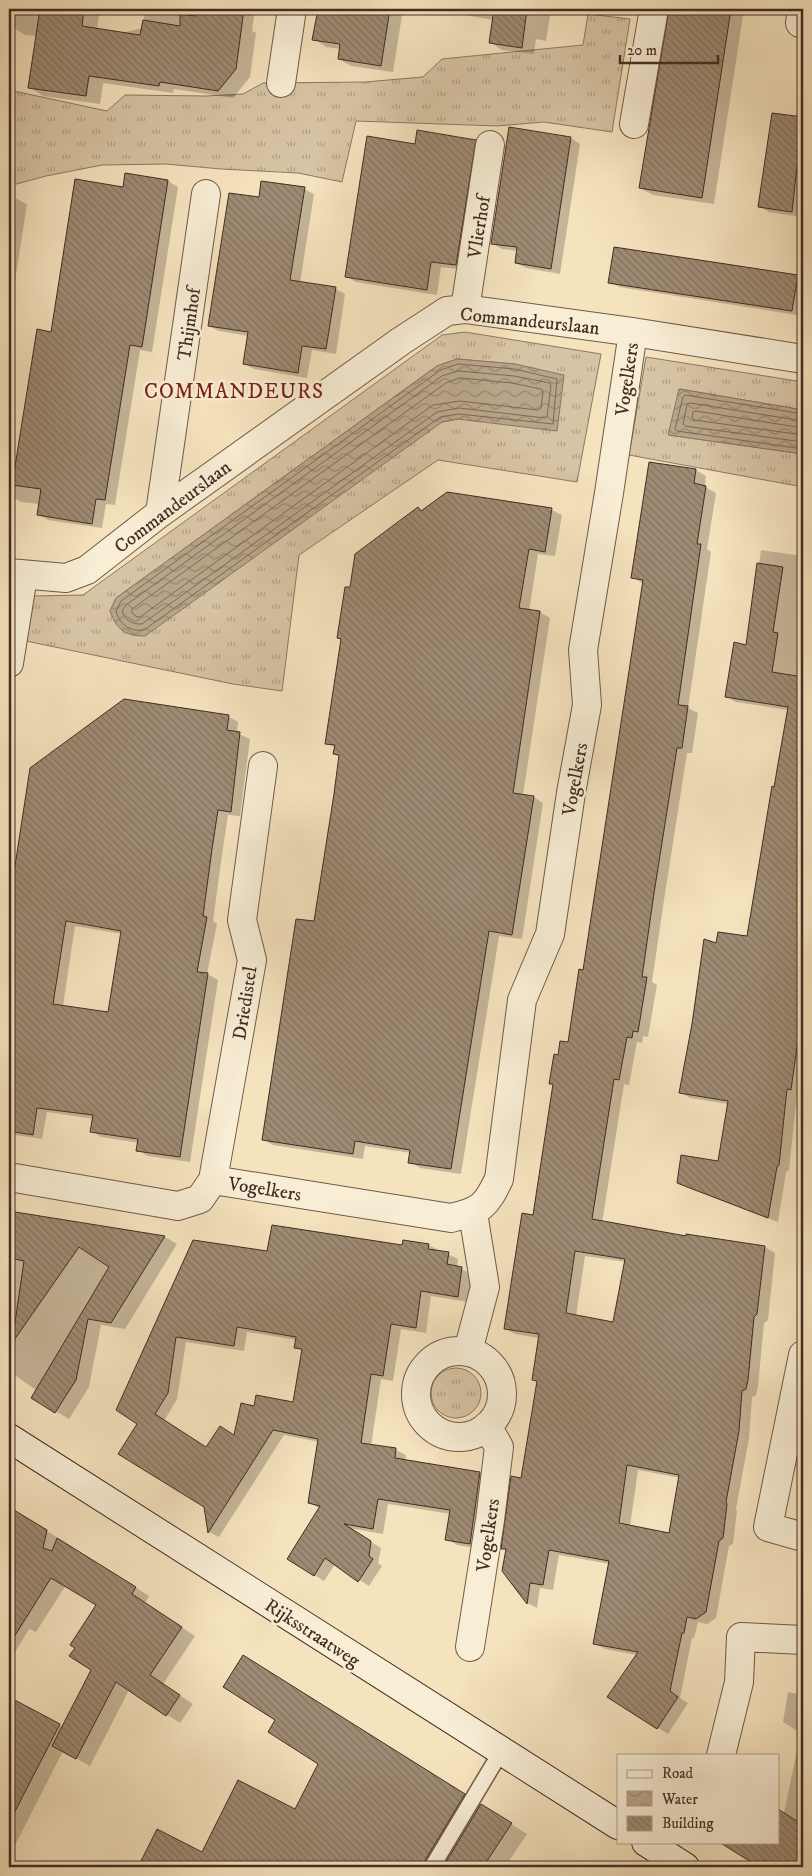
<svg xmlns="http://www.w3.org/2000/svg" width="812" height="1876" viewBox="0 0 812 1876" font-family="'IM FELL DW Pica',serif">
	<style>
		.grass { fill: url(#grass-tufts); stroke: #8c7864; fill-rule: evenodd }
		.water { fill: url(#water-waves); stroke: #897560 }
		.shadow { fill: #0003; fill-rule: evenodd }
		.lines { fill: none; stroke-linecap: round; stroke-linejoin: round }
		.shore { stroke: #7d6856; stroke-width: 1 }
		.building { fill: url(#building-back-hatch); stroke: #422c23; fill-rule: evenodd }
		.service-casing { stroke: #6f5a4a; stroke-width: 18 }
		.minor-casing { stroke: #6f5a4a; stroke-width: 30 }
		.secondary-casing { stroke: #422c23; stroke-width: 30 }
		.service { stroke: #f8edd5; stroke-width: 15 }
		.minor { stroke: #f8edd5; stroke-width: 28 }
		.secondary { stroke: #f8edd5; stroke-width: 28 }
		.labels { text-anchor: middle; stroke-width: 5; stroke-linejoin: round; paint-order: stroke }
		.street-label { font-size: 19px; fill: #422c23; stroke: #f8edd5 }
		.quarter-label { font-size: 21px; letter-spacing: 1px; fill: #7a1f14; stroke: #f8edd5 }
	</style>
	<defs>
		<pattern id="grass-tufts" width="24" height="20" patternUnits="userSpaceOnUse" patternTransform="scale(1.25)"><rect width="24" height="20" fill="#d7c4a4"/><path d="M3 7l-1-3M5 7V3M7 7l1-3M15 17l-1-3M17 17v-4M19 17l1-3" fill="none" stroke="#b09f85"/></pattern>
		<pattern id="water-waves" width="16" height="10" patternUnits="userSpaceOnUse" patternTransform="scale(1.25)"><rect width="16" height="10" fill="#b8a589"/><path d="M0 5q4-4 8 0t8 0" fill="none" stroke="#978770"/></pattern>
		<pattern id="building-back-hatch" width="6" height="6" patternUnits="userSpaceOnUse" patternTransform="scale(1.25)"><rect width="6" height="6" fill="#9f8b74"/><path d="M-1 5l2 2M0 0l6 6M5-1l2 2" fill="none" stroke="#83725f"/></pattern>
	</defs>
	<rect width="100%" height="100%" fill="#f5e3be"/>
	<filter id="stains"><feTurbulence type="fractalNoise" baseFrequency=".004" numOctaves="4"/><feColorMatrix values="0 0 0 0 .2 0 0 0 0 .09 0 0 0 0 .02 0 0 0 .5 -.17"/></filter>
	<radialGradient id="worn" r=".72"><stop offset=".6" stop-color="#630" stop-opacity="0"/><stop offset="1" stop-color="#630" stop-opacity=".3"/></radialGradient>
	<path class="grass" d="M588,14L630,19L612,132L544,122L497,126L356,121L342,182L298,173L221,169L166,164L102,165L46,176L9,186V90L107,111L125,95L206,96L243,94L263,83L365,82L423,77L442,59L583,45Z
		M465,332L601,354L577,482L438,460L299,555L282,691L233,684L26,641L33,596L83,595L442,335ZM457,359L515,364L458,419L442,422L110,611L116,598L437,366Z
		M646,357L803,382V410L680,389L669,435L803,454V487L629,455Z
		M431 1393a25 25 0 1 1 50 0a25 25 0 1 1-50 0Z"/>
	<path class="water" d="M457,359L515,364L564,375L557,431L458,419L442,422L145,636C125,636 117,630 110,611L116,598L437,366Z
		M679,389L803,410V454L668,435Z"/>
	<path class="shadow" d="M14,9H100L97,29L120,33L143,28L145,9H255L252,31L256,33L250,77L233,98L174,89L173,93L103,83L100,104L43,96L29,87L37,36L25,35L11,26Z
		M318,9H403L393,72L351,66L339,59L340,49L326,47L314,39Z
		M449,9H551L546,41L536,39L534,54L502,50L490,42L493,20L459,14Z
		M670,9H744L714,204L653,195L640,188Z
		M773,114L803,118V198L801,217L769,212L759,206Z
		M571,138L580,144L560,274L526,268L516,263L518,251L502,249L492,243Z
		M475,141L485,146L466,270L441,267L437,295L356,282L347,277L416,146Z
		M168,181L178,187L152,352L140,350L115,505L106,504L102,528L48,520L38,514L40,504L21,502L11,496L37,331L52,333L124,188Z
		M304,189L314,194L300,283L336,289L345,294L336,354L312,350L307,378L254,369L244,364L248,336L219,331L209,326L260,198Z
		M9,197L17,199L27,204L10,314Z
		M615,248L803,277V316L619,287L609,282Z
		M696,470L706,476L705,487L716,493L707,549L711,552L688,708L698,713L692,753H687L664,900L652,982L657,985L648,1037L643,1036L642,1043L637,1042L629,1085L624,1084L602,1223L687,1237L765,1247L775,1253L768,1320L764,1323L758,1386L756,1395L752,1397L749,1438L736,1509L737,1511L733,1544L729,1546L716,1618L707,1624L698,1622L694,1638H692L680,1698L688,1703L668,1734L608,1697L637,1655L605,1649L594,1643L610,1564L559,1555L553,1590L540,1588L537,1608L527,1603L503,1571L507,1550L503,1548L522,1480L538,1382L533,1379L539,1338L515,1334L505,1328L534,1216L555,1085L550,1083L559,1056L569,1044L584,972L643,584L633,577ZM585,1256L626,1262L614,1323L576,1316ZM638,1470L680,1478L670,1534L630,1526Z
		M447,493L552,510L562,515L555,556L538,554L529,611L540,612L550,618L523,795L534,797L543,803L522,939L499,936L461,1174L420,1168L410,1162L411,1153L365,1146L363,1159L273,1145L264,1140L315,923L340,757L334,754L335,748L327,743L342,640L338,638L351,589L418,509L423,511Z
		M761,550L803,556V1076L800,1094H797L789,1170L786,1172L778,1222L688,1188L678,1183L719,1162L728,1104L690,1098L680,1092L717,944L748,938L788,710L736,702L726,696L747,646Z
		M229,717L238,722L237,733L250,739L240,816L228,815L222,855L213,921L217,924L207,974L218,980L190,1162L148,1156L138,1150L139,1143L101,1137L92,1131L94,1119L47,1112L42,1139L9,1134V907L32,768ZM75,926L122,934L109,1014L63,1006Z
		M9,1213L165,1237L177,1244L125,1329L101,1325L89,1387L69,1419L32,1397L36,1390L9,1371Z
		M194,1241L268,1253L428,1245L458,1259L457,1267L472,1274L468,1302L431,1296L426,1333L401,1329L393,1381L381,1379L371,1446L396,1450L406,1455L405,1461L480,1473L490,1479L481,1549L457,1545L447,1539L451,1514L388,1504L383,1534L349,1528L381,1548L378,1563L382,1566L369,1586L335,1564L324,1581L314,1575L320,1509L310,1503L319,1442L284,1435L219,1537L209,1532L205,1506L139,1423ZM247,1332L297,1340L296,1347L303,1352L294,1404L255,1407L235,1436L206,1449L164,1421L177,1399L186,1342L244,1351Z
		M9,1520L30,1521L60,1539L149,1596L145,1603L195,1636L163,1684L193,1704L180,1723L129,1690L90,1766L63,1751L9,1857V1699L63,1727L93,1669L76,1647L97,1605L66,1585L36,1632L29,1629L9,1662Z
		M260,1666L527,1834L505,1867H140L158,1831L203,1853L296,1811L319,1763L277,1720Z
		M788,1692L803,1695V1867H761L746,1857L778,1842L801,1731L796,1730L783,1722Z"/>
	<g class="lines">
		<path class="shore" d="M458,364L514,369L557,379L553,424L459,414L440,417L144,630C130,632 120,625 116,611L121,601L439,371Z
			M459,371L514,376L550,383L551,386L547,417L545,418L459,408L437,412L142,624C133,625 125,620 122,611L126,605L442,376Z
			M460,378L512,383L541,389L543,392L541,408L538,410L460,401L433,405L140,617H137L132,613V609L446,383Z
			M803,414L685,395L683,397L675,429L677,431L803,449
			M803,421L690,403L687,404L683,424L685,426L803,442
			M803,428L696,411L693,412L692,417L694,420L803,435"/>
	</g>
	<path class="building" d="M40,9H84L82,26L140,35L143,20L180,26V14L195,16L196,9H244L236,69L218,91L160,82L159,86L89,76L86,96L28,88Z
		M318,9H390L381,66L338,59L340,44L312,40Z
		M494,9H527L522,48L489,43Z
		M669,9H731L702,198L639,188Z
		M772,113L803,117V166H797L792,212L758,207Z
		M509,127L571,137L551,269L515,263L517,247L491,244Z
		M417,130L476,140L456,265L431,262L427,290L345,277L367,136L415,144Z
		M125,173L168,180L142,347L130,345L105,500L96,499L92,524L37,515L41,489L12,485L37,329L51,332L75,179L123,187Z
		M261,181L305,187L290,280L336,287L326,349L302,346L298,373L243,364L248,332L208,326L229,193L259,197Z
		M614,247L798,275L792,311L608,283Z
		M649,462L696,469L694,483L706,486L697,544H701L678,705L688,706L682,748H677L654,893L642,977H647L638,1032L633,1031L632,1038L627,1037L619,1080L614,1079L592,1219L686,1236V1234L765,1246L757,1314L754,1317L748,1380L746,1389L742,1391L739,1431L726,1502L727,1504L723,1538L719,1541L706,1612L696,1619L687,1617L684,1633H682L670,1691L678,1697L657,1729L607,1697L638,1652L593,1644L609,1561L549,1550L543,1585L530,1583L527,1604L502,1571L506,1549H501L511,1476L521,1478L537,1381L532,1380L539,1334L504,1329L522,1213L533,1215L553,1084H549L554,1054L558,1055L560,1041L568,1042L579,969L583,970L643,580L631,578ZM575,1251L625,1259L613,1322L566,1313ZM627,1465L679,1475L669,1533L619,1523Z
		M447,492L552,508L545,552L529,549L519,608L540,611L513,793L534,796L512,935L489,931L451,1169L408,1163L410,1150L355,1141L353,1154L262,1140L296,919L314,921L334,794L339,755L333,754L335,745L325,744L341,639L337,638L345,587H350L355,554L418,507L421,511Z
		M757,563L783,567L773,632L778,633L772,672L803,677V1004L791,1090L787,1089L779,1165L777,1167L768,1218L677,1183L681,1155L718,1161L728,1101L679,1093L692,1024L704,939L716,943L718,932L747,936L772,786L774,787L788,707L725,697L734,642L746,645Z
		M124,699L229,715L227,730L240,732L231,812L218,810L212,849L203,916L207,917L197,972L208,973L180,1157L136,1151L138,1139L90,1132L93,1115L37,1108L33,1135L9,1131V905L30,768ZM66,921L121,931L108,1012L53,1004Z
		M9,1211L165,1236L111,1323L88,1319L76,1380L55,1413L31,1398L109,1267L79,1247L12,1343L24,1261L9,1258Z
		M272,1225L402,1245L403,1240L429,1244L428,1249L449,1252L447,1264L462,1267L458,1297L421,1291L416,1328L391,1324L383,1376L371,1374L361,1443L396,1448L395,1458L480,1472L470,1544L445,1540L450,1510L378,1499L373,1529L344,1524L371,1541L369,1556L373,1559L358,1582L325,1558L314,1576L287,1559L320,1506L308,1503L318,1439L273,1430L208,1533L204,1507L118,1454L137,1424L116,1410L193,1240L267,1251ZM237,1327L296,1337L294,1348L302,1349L293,1402L256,1395L254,1406L241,1403L234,1435L220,1426L206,1447L155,1414L168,1393L176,1337L234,1346Z
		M9,1507L47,1530L43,1548L52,1551L57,1538L136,1587L132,1594L182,1627L150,1675L180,1695L166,1716L116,1682L76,1759L52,1746L91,1670L69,1656L75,1648L70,1645L96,1605L51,1578L9,1645Z
		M243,1655L465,1794L424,1862L423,1867H138L157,1829L202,1852L238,1780L295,1809L318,1764L268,1732L275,1720L223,1687Z
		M9,1697L60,1724L9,1823Z
		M481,1804L512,1823L483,1867H443Z
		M778,1809L803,1825V1867H759L719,1842H778Z"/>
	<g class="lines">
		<defs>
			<path id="service" d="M432,1867L502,1750"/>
			<path id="minor" d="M800,23L802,9
				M281,83L292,9
				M634,124L654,9
				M465,309L490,145
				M160,513L206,194
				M9,573L66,578L87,570L160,513L401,341L447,311L465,309L633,332L803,359
				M9,663L23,576
				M9,1177L178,1206L200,1199L213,1180L451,1218C481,1211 486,1206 499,1179L522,1000L550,934L571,793L587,705L583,650L609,493L633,332
				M213,1180L252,960L242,920L263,766
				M468,1351L485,1287L473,1213
				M416 1394a43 43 0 1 1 86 0a43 43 0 1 1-86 0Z
				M803,1355L768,1527L803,1537
				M470,1647L490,1520L499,1447L487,1426
				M721,1755L739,1682L741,1637L803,1640"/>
			<path id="secondary" d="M9,1438L618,1825
				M646,1842L685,1867"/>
		</defs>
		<use href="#service" class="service-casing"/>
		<use href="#minor" class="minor-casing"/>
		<use href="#secondary" class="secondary-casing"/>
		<use href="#service" class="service"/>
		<use href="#minor" class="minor"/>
		<use href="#secondary" class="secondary"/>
	</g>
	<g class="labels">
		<g class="street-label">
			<text transform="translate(478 227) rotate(-81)" y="7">Vlierhof</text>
			<text transform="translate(530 320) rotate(6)" y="7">Commandeurslaan</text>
			<text transform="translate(188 324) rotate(-82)" y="7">Thijmhof</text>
			<text transform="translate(626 379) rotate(-82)" y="7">Vogelkers</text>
			<text transform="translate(172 506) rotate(-37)" y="7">Commandeurslaan</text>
			<text transform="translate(574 779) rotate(-80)" y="7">Vogelkers</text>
			<text transform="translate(244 1003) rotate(-81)" y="7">Driedistel</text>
			<text transform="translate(265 1188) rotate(9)" y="7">Vogelkers</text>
			<text transform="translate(487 1535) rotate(-82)" y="7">Vogelkers</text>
			<text transform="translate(313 1632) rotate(33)" y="7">Rijksstraatweg</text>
		</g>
		<g class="quarter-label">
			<text x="234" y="398">COMMANDEURS</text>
		</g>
	</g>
	<rect width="812" height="1876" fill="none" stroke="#f5e3be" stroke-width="30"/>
	<rect x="10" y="10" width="792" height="1856" fill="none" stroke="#422c23" stroke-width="2.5"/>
	<rect x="15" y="15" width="782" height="1846" fill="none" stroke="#422c23"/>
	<rect x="617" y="1754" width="162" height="90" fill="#f8edd5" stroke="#afa08e"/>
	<rect x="627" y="1770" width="25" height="8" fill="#f8edd5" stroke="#afa08e"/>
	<text x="662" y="1778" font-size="15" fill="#422c23">Road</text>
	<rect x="627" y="1791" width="25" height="15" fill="url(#water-waves)" stroke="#afa08e"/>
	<text x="662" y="1804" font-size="15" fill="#422c23">Water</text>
	<rect x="627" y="1816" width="25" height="15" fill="url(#building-back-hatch)" stroke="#afa08e"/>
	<text x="662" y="1828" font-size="15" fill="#422c23">Building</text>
	<path d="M620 55v8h98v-8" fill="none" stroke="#422c23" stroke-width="2.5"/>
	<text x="627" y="55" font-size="15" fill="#422c23" stroke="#f8edd5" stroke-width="4" paint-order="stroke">20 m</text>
	<rect width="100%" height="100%" filter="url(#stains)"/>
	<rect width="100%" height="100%" fill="url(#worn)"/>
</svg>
